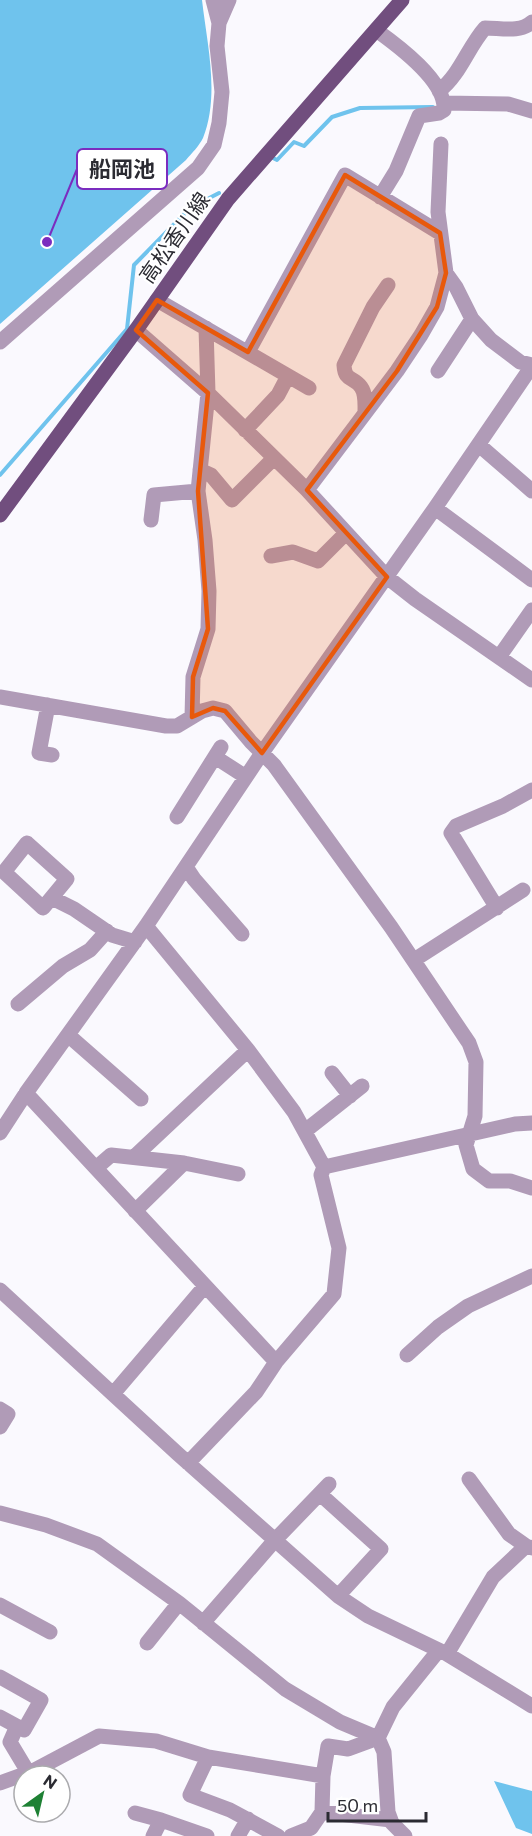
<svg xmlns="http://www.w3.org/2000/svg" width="532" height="1836" viewBox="0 0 532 1836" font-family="Commissioner,'Noto Sans JP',sans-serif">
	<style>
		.water { fill: #6fc3ed }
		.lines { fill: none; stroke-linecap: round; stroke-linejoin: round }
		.stream { stroke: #6fc3ed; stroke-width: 4 }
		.minor { stroke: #b09bb7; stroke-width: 15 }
		.major { stroke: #714e7e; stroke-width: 15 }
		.marked { fill: #e8590c; fill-opacity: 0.2; stroke: #e8590c; stroke-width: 4.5; stroke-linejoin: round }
		.labels { text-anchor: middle; stroke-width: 4.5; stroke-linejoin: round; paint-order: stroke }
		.street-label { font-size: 21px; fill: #2b2b32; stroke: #fff }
		.leader { fill: none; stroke: #7b2cbf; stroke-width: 2 }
		.callout-dot { fill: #7b2cbf; stroke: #fff; stroke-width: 2 }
		.callout { fill: #fff; stroke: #7b2cbf; stroke-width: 2 }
		.callout-label { font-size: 22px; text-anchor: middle; font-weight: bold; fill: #2b2b32 }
	</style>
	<rect width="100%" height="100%" fill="#faf9fe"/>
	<path class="water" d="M0,0H202C207,44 220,95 203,138C199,146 192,153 186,160L0,324Z
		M494,1781L532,1791V1834L516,1828Z"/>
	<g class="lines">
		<path class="stream" d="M271,157L277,160L294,142L304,146L332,117L360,108L433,107
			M0,475L127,329L134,265L190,208L219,193"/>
		<path class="minor" d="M213,0L219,23
			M376,30C397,45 446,81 444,110L439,113L419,116L396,171L380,197
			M439,91C460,75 468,47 485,28C501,28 520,33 532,22
			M444,103L508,104L532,111
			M441,144L438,212L446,273L456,287L472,319L491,340L520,362L532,365
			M157,300L309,388
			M136,330L208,393L307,490L387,577L415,599L532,680
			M0,342L198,168L214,145L219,123L222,92L217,46L219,23L229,0
			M248,352L345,175L440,233
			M438,371L472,319
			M365,412C365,404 366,394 361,387C353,376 345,382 344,365L373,307L388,285
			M245,430L278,395L288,376
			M479,445L532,491
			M200,470L211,475L232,500L274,458
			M307,490L397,371L421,335L437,307L446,273
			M435,508L532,580
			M151,520L154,495L198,491
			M271,556L293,552L318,561L346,533
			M499,657L532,610
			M0,697L166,726H177L202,711L213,708L225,711L251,742L274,765L391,927L469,1043L476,1062L475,1116L466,1145L473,1169L489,1181H510L532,1188
			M48,705L39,753L52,755
			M192,717L193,677L208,629L209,591L205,540L198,491L208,393L206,328
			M215,757L246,777
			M177,817L221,747
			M27,843L67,879L43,908L4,872Z
			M186,867L194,879L242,934
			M52,898L74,909L112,935L135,942
			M497,908L451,833L456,826L503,806L532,790
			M146,926L248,1050L294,1112L324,1167L321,1175L339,1248L334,1294L276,1362L256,1392L188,1463
			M414,960L523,890
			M18,1004L63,966L90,950L107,931
			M68,1035L141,1099
			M332,1073L350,1096
			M26,1093L276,1362
			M305,1131L362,1086
			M0,1133L26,1093L146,926L262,753L435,508L532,366
			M134,1157L248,1050
			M324,1167L515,1124L532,1123
			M96,1168L111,1155L184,1163L238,1174
			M135,1211L184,1163
			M0,1290L178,1454L338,1596L368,1616L447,1654L532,1706
			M407,1355L438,1327L468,1306L532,1276
			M113,1394L205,1286
			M0,1409L8,1414L0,1427
			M469,1479L509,1534L526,1546
			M320,1494L381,1549L338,1596
			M0,1513L46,1525L97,1544L179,1603L285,1689L340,1722L378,1738
			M0,1605L50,1632
			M203,1623L275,1540L329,1484
			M147,1643L179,1603
			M447,1654L493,1577L526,1546L532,1548
			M0,1677L41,1700L24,1730L0,1717
			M17,1726L10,1742L28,1772
			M208,1757L190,1795L230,1810L278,1836
			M0,1783L33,1771L99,1736L156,1741L208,1757L323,1776
			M322,1812L391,1820
			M135,1813L161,1820L207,1836
			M153,1836L161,1820
			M238,1836L248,1819
			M291,1836L311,1828L322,1812L323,1776L328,1746L348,1749L378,1738
			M405,1836L392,1823L388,1812L384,1752L378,1738L393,1707L439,1650"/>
		<path class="major" d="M0,515L136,330L228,199L402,0"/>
	</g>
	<path class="marked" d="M345,175L440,233L446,273L437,307L397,371L307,490L387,577L262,753L225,711L213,708L192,717L193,677L208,629L198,491L208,393L136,330L157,300L248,352Z"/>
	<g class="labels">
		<g class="street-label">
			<text transform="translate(175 238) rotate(-55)" y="7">高松香川線</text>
		</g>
	</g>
	<path class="leader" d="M47 242L77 169"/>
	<circle class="callout-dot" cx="47" cy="242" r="6"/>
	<rect class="callout" x="77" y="149" width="90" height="40" rx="6"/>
	<g class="callout-label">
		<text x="122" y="177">船岡池</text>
	</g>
	<g transform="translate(42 1794) rotate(34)"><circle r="28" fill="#ffffff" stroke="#aaaaad" stroke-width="1.5"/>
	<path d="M0-4.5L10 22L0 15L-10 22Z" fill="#1e8134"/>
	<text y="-9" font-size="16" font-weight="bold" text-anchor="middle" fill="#2b2b32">N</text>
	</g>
	<path d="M328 1812v9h98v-9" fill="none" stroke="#2b2b32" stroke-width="3"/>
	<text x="337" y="1812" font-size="18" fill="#2b2b32" stroke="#ffffff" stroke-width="4.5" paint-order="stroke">50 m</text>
</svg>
